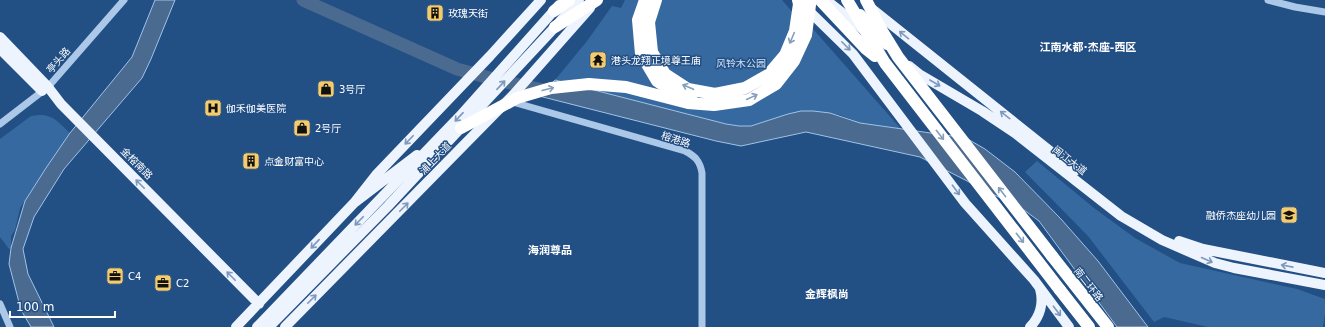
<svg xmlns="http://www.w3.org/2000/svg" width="1325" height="327" viewBox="0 0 1325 327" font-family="'DejaVu Sans','Noto Sans SC',sans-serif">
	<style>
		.green { fill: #3769a1 }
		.water { fill: #4a6a90; stroke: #9fc3e9 }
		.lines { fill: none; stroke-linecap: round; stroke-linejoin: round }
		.river { stroke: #4a6a90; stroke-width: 13 }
		.minor { stroke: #abc8e8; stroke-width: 7 }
		.major { stroke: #eef4fe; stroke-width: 10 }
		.highway { stroke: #fff; stroke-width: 12 }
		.highway-bridge { stroke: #fff; stroke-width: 12 }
		.oneway { stroke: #7e99bb }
		.oneway2 { stroke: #859ebb }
		.labels { text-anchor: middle; stroke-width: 3; stroke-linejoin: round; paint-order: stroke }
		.poi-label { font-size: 10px; fill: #fff; stroke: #224f84; text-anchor: start }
		.street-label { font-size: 10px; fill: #fff; stroke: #224f84 }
		.park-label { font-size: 10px; fill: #cfe2f6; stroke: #224f84 }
		.neighbourhood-label { font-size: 11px; font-weight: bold; fill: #fff; stroke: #224f84 }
	</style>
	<rect width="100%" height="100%" fill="#224f84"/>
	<path class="green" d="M625,0H782L801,22L806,21L901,129L860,123L840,115L813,111L788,114L751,126H739L726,124L555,80L587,41L612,6L621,8Z
		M39,115C54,115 59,123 70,133L46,168L20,208L15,230L11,236V248L9,249L0,237V139L31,116Z
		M1037,161L1094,208L1135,238L1180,263L1297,289L1325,299V314L1323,327H1208L1164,317L1154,322L1088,236L1025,172Z"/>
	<path class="water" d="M155,0H175L151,59L142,78L64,169L34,217L23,249L28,274L54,327H31L21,310L9,264L11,248L25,201L46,168L70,133L132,57Z
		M555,80L726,124L739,126H751L788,114L801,111H813L830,113L860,123L966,138L985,149L1015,172L1061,219L1098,261L1148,327H1117L1039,221L1024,210L920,157L806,132L741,146L716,141L539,96Z"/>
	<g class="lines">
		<path class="river" d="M303,0L457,69L497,80L548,91"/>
		<path class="minor" d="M1268,0L1295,7L1325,12
			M509,101L685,151C695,156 700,161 702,173V327
			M0,124L48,87L124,0
			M0,304L10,327"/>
		<path class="major" d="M826,0L864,30
			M805,7L853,54L965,203L1034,280L1069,327
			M872,9L1075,171
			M0,37L48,87L61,104L259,304
			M0,49L42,91
			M909,66L919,74L982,111L1015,133L1121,216L1162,240L1215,263L1234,268L1325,285
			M354,203L376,175L490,56L541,0
			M1179,241L1203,249L1325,273
			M236,327L354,203L417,155
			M257,327L460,116L559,5
			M269,327L388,206L555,27L579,0
			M285,327L514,94L590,8
			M1030,327C1040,317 1044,303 1040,289"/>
		<path class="highway" d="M645,0L638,20L641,54L657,81L684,99L692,100
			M554,11L569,0
			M860,15L887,44
			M649,22L656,0
			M1052,256L1108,327
			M1060,290L1089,327"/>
		<path class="highway-bridge" d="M820,0L865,48L875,56
			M847,0L885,63L1060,290
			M866,0L882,31L898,57L1052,256
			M649,22L652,52L665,74L688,89L715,94L745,88L768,75L785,55L795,31L799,4L798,0
			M555,27L597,0
			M461,128L517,98L551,88L589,84L626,87L688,103L714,105L749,100L776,84L794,61L806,35L810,5L809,0"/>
	</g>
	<defs><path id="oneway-shaft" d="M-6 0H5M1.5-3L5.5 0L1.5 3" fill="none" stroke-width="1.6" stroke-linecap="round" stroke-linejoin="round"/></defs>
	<g class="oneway">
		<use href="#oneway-shaft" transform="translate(904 35) rotate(-141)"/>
		<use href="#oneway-shaft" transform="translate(846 46) rotate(45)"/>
		<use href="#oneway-shaft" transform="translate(935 83) rotate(30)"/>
		<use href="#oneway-shaft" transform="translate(501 85) rotate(-47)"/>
		<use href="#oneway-shaft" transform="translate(1005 115) rotate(-142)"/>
		<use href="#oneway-shaft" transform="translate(459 117) rotate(133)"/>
		<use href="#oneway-shaft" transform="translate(409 140) rotate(134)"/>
		<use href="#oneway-shaft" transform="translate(140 184) rotate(-135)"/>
		<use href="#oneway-shaft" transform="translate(956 190) rotate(53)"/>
		<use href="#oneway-shaft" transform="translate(404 207) rotate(-45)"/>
		<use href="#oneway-shaft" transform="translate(359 221) rotate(134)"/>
		<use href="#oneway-shaft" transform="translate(315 244) rotate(133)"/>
		<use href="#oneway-shaft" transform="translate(1207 260) rotate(24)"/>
		<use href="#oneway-shaft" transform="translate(1287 266) rotate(-169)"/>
		<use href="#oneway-shaft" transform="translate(231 276) rotate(-135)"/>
		<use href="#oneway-shaft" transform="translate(312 299) rotate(-45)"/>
		<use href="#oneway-shaft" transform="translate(1057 311) rotate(53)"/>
	</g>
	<g class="oneway2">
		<use href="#oneway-shaft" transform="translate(792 38) rotate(113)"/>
		<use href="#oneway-shaft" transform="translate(688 87) rotate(-157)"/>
		<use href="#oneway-shaft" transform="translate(548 89) rotate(-14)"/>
		<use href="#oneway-shaft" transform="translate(752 97) rotate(-25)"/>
		<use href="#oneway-shaft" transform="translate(940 135) rotate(52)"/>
		<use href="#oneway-shaft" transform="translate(1002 192) rotate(-128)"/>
		<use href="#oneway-shaft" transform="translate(1020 238) rotate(52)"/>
	</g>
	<defs>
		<symbol id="building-square" viewBox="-11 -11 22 22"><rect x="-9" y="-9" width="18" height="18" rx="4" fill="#f4cb6d" stroke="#224f84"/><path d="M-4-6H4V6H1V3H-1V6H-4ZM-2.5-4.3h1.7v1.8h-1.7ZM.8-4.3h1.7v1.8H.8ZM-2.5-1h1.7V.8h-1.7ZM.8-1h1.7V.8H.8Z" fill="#111"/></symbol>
		<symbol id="temple-square" viewBox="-11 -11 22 22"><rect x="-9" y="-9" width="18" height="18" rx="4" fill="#f4cb6d" stroke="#224f84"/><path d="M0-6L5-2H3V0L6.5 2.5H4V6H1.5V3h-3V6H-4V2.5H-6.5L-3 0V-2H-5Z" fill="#111"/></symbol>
		<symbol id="shop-square" viewBox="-11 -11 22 22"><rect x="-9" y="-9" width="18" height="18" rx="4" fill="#f4cb6d" stroke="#224f84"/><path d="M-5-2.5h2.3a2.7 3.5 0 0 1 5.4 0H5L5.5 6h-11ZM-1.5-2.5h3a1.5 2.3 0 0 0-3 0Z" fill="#111"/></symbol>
		<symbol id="hospital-square" viewBox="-11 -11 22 22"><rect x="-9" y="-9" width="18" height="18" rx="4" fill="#f4cb6d" stroke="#224f84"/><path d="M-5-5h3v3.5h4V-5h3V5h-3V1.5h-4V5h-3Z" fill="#111"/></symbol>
		<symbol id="school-square" viewBox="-11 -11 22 22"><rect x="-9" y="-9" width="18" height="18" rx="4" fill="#f4cb6d" stroke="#224f84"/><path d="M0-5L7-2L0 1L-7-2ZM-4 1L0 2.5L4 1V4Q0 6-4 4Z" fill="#111"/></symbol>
		<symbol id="office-square" viewBox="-11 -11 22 22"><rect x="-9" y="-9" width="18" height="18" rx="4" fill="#f4cb6d" stroke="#224f84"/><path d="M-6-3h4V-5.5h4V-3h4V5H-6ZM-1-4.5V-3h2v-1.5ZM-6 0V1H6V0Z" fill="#111"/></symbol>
	</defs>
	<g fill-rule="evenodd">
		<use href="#building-square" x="425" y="3" width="20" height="20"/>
		<use href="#temple-square" x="588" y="50" width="20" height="20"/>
		<use href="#shop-square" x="316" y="79" width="20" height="20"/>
		<use href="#hospital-square" x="203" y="98" width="20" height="20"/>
		<use href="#shop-square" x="292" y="118" width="20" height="20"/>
		<use href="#building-square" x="241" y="151" width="20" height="20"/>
		<use href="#school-square" x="1279" y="205" width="20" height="20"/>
		<use href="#office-square" x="105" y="266" width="20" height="20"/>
		<use href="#office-square" x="153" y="273" width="20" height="20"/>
	</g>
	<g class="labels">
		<g class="poi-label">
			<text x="448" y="17">玫瑰天街</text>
			<text x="611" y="64">港头龙翔正境尊王庙</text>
			<text x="339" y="93">3号厅</text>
			<text x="226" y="112">伽禾伽美医院</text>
			<text x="315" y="132">2号厅</text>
			<text x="264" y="165">点金财富中心</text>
			<text x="1276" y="219" text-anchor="end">融侨杰座幼儿园</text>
			<text x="128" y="280">C4</text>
			<text x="176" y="287">C2</text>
		</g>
		<g class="street-label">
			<text transform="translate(58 60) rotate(-49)" y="4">亭头路</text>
			<text transform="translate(676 139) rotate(18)" y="4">榕港路</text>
			<text transform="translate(435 158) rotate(-46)" y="4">浦上大道</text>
			<text transform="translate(1070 160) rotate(38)" y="4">闽江大道</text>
			<text transform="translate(137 163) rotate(45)" y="4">金榕南路</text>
			<text transform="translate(1089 284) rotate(52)" y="4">南二环路</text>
		</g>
		<g class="park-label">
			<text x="741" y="67">风铃木公园</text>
		</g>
		<g class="neighbourhood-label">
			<text x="1088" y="51">江南水都·杰座-西区</text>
			<text x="550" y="254">海润尊品</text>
			<text x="827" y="298">金辉枫尚</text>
		</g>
	</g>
	<path d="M10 311v6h105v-6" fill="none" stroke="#ffffff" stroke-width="2"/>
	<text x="16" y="311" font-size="12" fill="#ffffff" stroke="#224f84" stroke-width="3" paint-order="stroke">100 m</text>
</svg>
